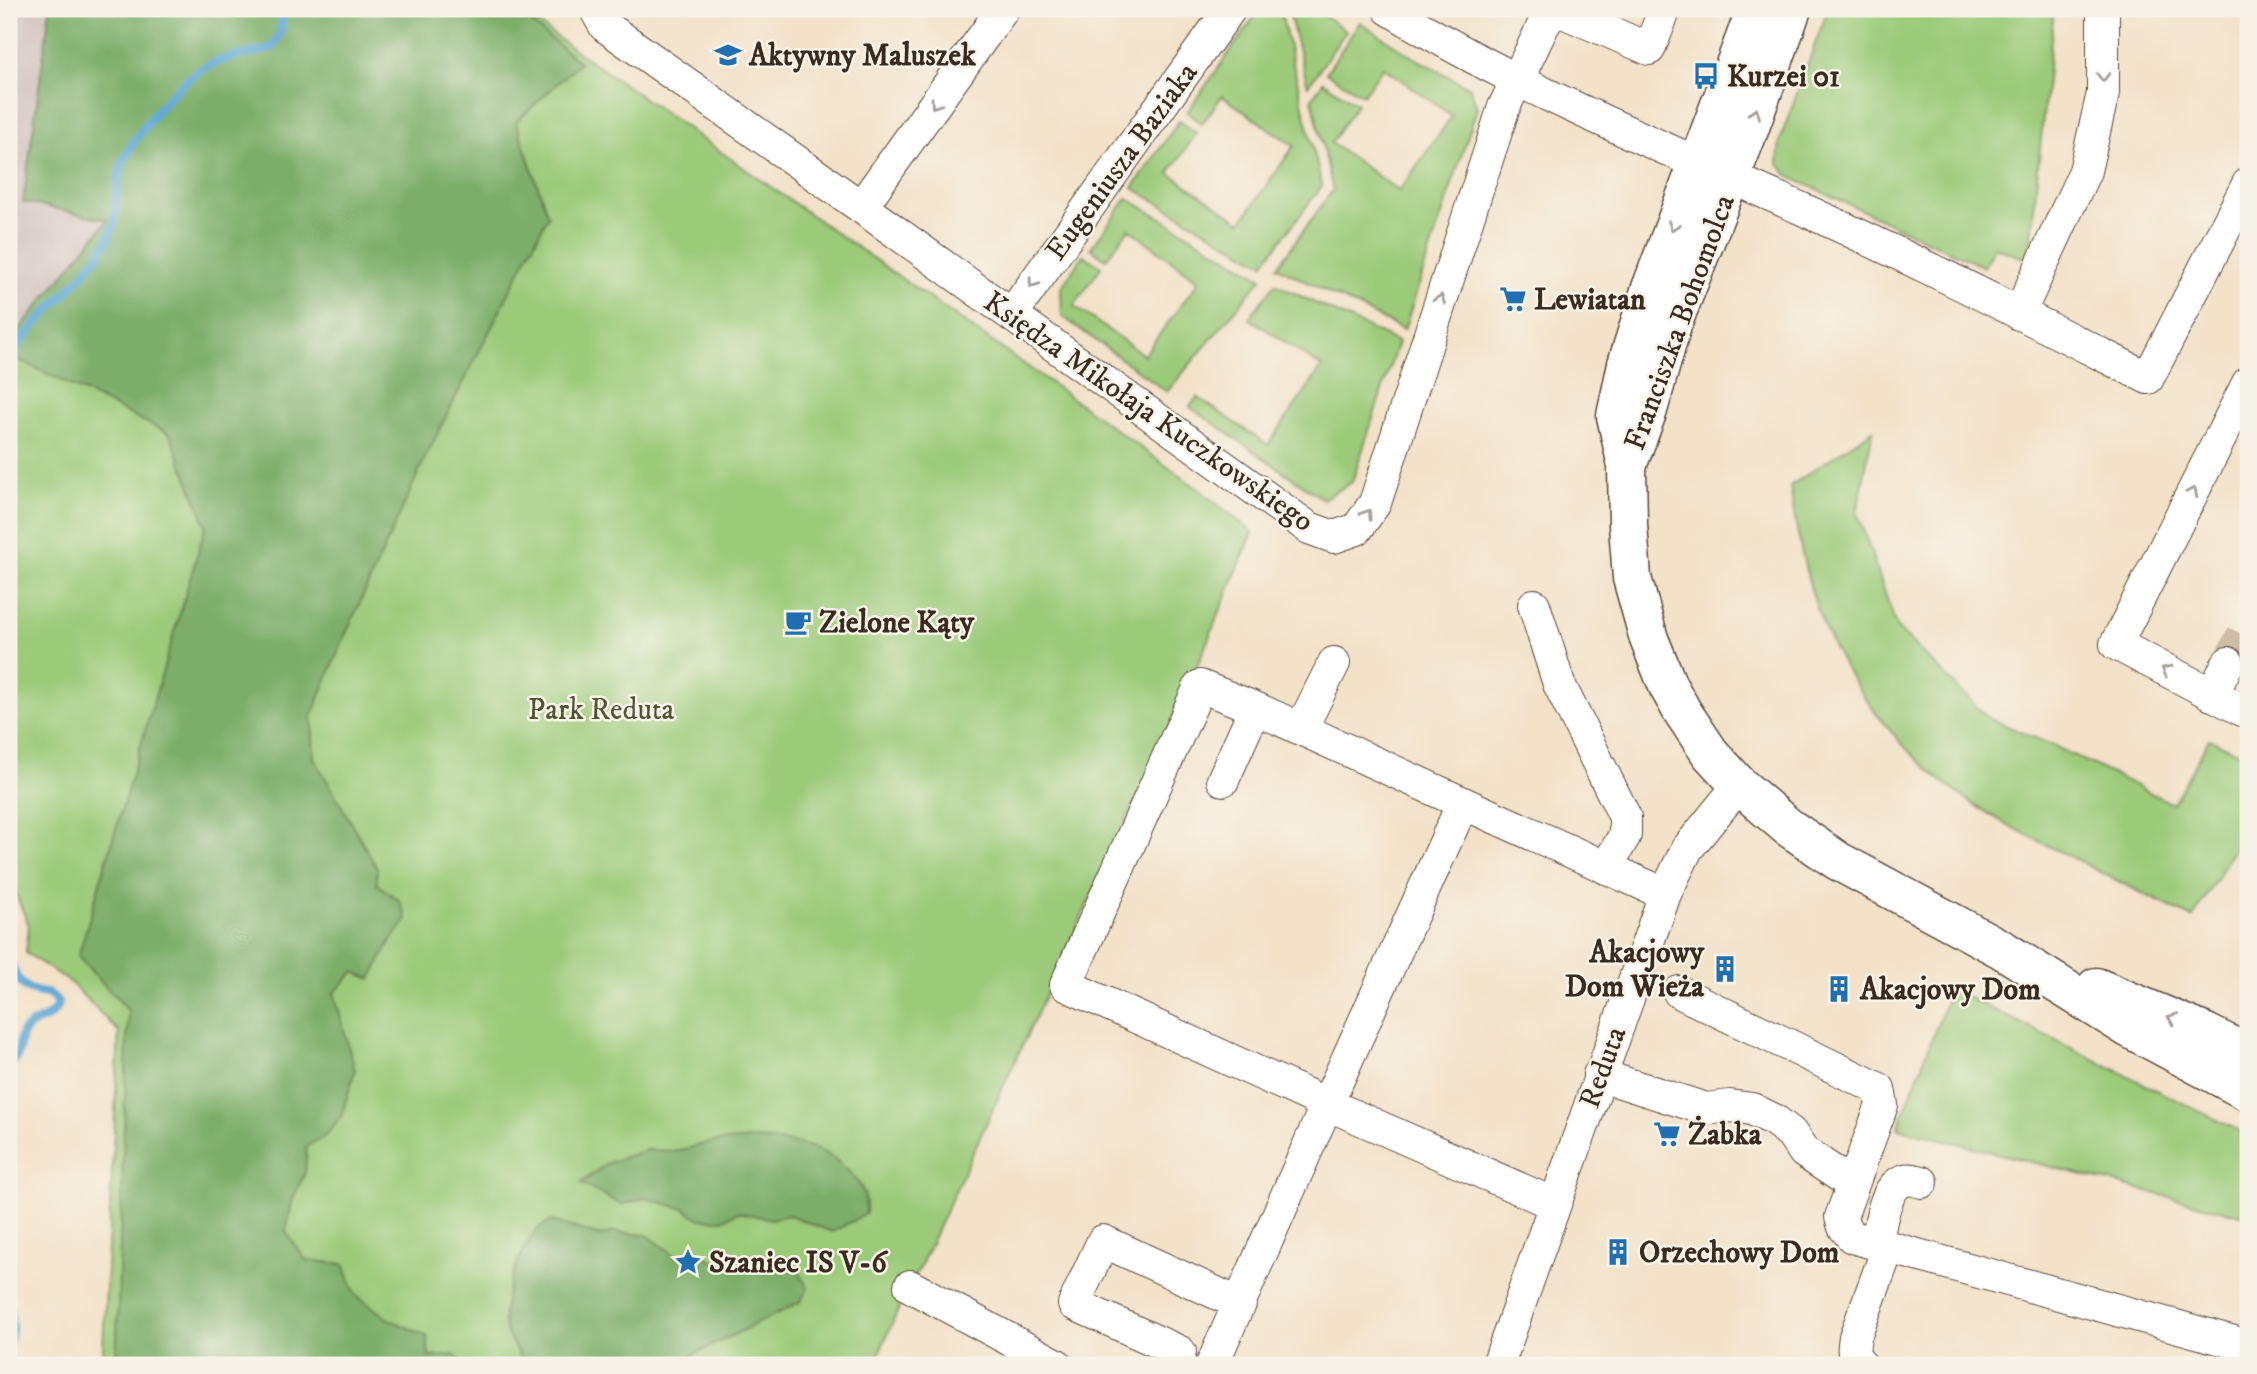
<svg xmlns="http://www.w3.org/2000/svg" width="2257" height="1374" viewBox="0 0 2257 1374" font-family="'IM FELL DW Pica',serif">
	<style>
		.industrial { fill: #d0c0bc }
		.green { fill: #9bca79; stroke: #6b7a4c; stroke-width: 2 }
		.forest { fill: #7cae69; stroke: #5c6c44; stroke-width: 2 }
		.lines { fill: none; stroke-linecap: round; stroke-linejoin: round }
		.stream { stroke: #5ca6d3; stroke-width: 9 }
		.minor-tunnel { stroke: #cebca6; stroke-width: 32; stroke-dasharray: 32 16; stroke-linecap: butt }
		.minor-casing { stroke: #574538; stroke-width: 34 }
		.tertiary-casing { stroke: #574538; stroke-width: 41 }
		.minor { stroke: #fff; stroke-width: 32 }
		.tertiary { stroke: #fff; stroke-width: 38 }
		.oneway { stroke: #a79f9a }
		.labels { text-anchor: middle; stroke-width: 5; stroke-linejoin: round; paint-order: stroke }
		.poi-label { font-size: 30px; font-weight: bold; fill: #3b2a1e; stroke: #f7f3e8; text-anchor: start }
		.street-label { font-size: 30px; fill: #3b2a1e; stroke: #f7f3e8 }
		.park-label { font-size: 30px; fill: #535235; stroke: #f7f3e8 }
	</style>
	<rect width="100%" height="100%" fill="#f7f3e8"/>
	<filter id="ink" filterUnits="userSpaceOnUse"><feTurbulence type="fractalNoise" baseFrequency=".0143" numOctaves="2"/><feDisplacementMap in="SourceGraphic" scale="14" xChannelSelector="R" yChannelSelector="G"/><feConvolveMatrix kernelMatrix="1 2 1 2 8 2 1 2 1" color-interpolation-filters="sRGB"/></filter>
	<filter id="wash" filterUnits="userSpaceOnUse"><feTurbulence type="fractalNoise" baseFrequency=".00686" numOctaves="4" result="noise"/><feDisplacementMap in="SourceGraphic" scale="28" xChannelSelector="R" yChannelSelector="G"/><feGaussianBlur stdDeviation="1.57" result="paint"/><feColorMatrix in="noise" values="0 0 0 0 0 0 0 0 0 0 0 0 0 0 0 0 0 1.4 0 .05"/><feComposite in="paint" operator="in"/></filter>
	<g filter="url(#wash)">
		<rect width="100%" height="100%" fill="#f3e1c8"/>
		<path class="industrial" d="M9,9H50L23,201L108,220L9,342Z"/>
		<path class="green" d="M315,9H520L558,38L1058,388L1197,488L1253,532L1195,671L920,1267L903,1299L874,1365H104L103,1347L119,1032L70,982L26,953L29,925L9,879L10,702L9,690V355L150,424Z
			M1260,9H1280L1322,186L1263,264L1133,188L1179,121L1197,133L1169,173L1241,222L1294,146L1222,96L1202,124L1187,112Z
			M1288,9H1315L1346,31L1308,86Z
			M1828,9H2054L2030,247L2024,258L1994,247L1984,267L1790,177L1778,164L1780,140Z
			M1360,22L1411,56L1470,88L1477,108L1404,330L1277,267L1333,190L1312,99L1323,82L1357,104L1331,143L1399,191L1452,116L1383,67L1363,95L1326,73Z
			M1127,198L1262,278L1167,392L1062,316L1061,288L1083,255L1101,267L1074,306L1144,355L1199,281L1129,229L1106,259L1091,248Z
			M1275,284L1398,342L1352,482L1323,499L1190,407L1197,397L1268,445L1322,367L1249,318Z
			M1873,430L1857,512L1897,628L1988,718L2054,746L2173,804L2209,739L2248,757V842L2240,839L2193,918C2151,898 2110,877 2069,856C2022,833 1973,809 1933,774C1886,733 1839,670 1818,611C1804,570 1796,529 1790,486Z
			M1951,989L2248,1135V1217L1898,1128Z"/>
		<path class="forest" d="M50,9H514L580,62L516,122L548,216L425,458L343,640L312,715L314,758L377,868V884L400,901L407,920L390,942L371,979L354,972L334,993L355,1071L341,1117L325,1136L307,1146L305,1173L293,1198L286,1232L306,1260L344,1264L355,1294L388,1319L427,1336L429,1357L453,1355L468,1365H116L128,1010L78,957L206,525L170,434L9,355V342L108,220L23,202Z
			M756,1139C796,1143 822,1142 851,1174C863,1187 867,1197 866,1214L832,1232L789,1215L771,1219L738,1212L722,1220L700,1219L685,1209L645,1198L622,1205L581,1183L608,1163L646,1150L678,1151L712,1142Z
			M552,1221L601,1236L614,1232L647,1235L676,1256L702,1254L723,1267L755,1271L768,1261L797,1269L808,1288L800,1302L673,1365H525C519,1354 511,1343 506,1332C497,1308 520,1247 538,1229C541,1226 547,1223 552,1221Z"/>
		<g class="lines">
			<path class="stream" d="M9,359C35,316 79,288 105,245C120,220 113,194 121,168C131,138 178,81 206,67C227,55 250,55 272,48L280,35L284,9
				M9,957C12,969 17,983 29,989C40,995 52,990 58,1003C51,1023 35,1017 24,1031C16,1042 25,1051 9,1066
				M9,1307L12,1329L9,1342"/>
		</g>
	</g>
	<g filter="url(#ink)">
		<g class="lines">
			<path class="minor-tunnel" d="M2228,663L2248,624"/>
			<defs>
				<path id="minor" d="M598,9L597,12L605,26L861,207L1309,528L1334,537L1357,529L1375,503L1504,107L1544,24L1556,9L1649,49L1665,9
					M1389,9C1518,89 1661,146 1800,208C1918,261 2033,320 2148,378L2248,184
					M861,207L1003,9
					M1012,314L1230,9
					M2019,314L2085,171L2103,93V9
					M2248,383L2116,644L2248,713
					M1534,605L1559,684L1625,817V835L1606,868
					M2212,695L2228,663
					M1301,729L1334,663
					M1223,780L1255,708
					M1463,803L1665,894
					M1679,992L1879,1089L1882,1105L1841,1217L1844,1227L1852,1237L2248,1346
					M1599,1075L1706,1109L1730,1106L1752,1109L1774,1120L1791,1133L1804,1152L1852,1184
					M1876,1245C1881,1226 1883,1186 1905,1180C1911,1178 1916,1181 1922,1182
					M910,1286L1057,1365
					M1180,1352L1074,1304L1103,1241L1240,1304
					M1212,1365L1327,1104L1066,985L1200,686L1255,708L1463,803L1327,1104L1554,1204
					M1498,1365L1665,894L1687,849L1739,785
					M1861,1365C1852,1357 1853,1348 1855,1337L1888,1248"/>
				<path id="tertiary" d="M1756,9L1650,291L1627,364L1616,416L1627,466L1628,525L1632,578L1649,639L1668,686L1682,711L1710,753L1739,785L1788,827L1838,861L2003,950L2130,1029L2248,1092
					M1627,466L1648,410L1672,325L1749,130L1792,9
					M2096,987L2206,1033L2248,1054"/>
			</defs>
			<use href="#minor" class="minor-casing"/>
			<use href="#tertiary" class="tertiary-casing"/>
			<use href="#minor" class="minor"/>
			<use href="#tertiary" class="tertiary"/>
		</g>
		<defs><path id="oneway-chevron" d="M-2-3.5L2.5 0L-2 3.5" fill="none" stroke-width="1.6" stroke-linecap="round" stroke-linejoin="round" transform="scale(1.75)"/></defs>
		<g class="oneway">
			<use href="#oneway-chevron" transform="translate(2103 77) rotate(90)"/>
			<use href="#oneway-chevron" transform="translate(935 104) rotate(125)"/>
			<use href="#oneway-chevron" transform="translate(1755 113) rotate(-70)"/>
			<use href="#oneway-chevron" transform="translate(1673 226) rotate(110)"/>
			<use href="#oneway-chevron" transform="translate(1033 283) rotate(125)"/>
			<use href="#oneway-chevron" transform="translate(1440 299) rotate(-72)"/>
			<use href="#oneway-chevron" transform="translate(2193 492) rotate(-63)"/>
			<use href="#oneway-chevron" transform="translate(1367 514) rotate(-56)"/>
			<use href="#oneway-chevron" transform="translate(2166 670) rotate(-152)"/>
			<use href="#oneway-chevron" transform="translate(2172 1018) rotate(-157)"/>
		</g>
	</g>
	<defs>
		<symbol id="school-bare" viewBox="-9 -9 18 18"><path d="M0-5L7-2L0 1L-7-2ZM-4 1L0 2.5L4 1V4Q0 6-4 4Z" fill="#1f6fb2" stroke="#f7f3e8" stroke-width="2.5" paint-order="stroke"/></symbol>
		<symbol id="bus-bare" viewBox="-9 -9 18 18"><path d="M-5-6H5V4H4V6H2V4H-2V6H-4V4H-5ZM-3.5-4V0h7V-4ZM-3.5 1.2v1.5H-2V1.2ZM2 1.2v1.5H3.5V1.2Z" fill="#1f6fb2" stroke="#f7f3e8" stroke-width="2.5" paint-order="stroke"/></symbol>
		<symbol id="supermarket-bare" viewBox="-9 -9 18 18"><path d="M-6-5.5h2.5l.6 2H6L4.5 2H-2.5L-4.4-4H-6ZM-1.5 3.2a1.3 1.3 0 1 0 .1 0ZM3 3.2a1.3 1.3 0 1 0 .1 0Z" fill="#1f6fb2" stroke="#f7f3e8" stroke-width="2.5" paint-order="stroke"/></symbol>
		<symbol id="cafe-bare" viewBox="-9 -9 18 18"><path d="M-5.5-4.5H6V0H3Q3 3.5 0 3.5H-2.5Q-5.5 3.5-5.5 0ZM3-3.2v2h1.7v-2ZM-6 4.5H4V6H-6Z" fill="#1f6fb2" stroke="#f7f3e8" stroke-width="2.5" paint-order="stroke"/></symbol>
		<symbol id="building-bare" viewBox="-9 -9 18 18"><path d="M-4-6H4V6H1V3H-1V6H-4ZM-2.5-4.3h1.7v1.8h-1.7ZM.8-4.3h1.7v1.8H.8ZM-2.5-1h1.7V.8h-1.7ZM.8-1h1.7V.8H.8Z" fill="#1f6fb2" stroke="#f7f3e8" stroke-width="2.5" paint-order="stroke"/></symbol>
		<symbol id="sight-bare" viewBox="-9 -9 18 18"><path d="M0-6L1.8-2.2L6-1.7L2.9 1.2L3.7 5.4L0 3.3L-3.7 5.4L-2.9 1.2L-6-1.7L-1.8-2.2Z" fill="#1f6fb2" stroke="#f7f3e8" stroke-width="2.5" paint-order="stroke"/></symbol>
	</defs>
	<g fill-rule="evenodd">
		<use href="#school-bare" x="709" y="36" width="38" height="38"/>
		<use href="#bus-bare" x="1687" y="57" width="38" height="38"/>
		<use href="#supermarket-bare" x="1494" y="280" width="38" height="38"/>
		<use href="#cafe-bare" x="779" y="603" width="38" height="38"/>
		<use href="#building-bare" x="1706" y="950" width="38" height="38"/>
		<use href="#building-bare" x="1820" y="970" width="38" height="38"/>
		<use href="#supermarket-bare" x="1648" y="1115" width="38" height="38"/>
		<use href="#building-bare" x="1599" y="1233" width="38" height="38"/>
		<use href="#sight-bare" x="669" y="1243" width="38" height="38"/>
	</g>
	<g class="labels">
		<g class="poi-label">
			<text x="749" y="65">Aktywny Maluszek</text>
			<text x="1727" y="86">Kurzei 01</text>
			<text x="1534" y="309">Lewiatan</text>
			<text x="819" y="632">Zielone Kąty</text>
			<text x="1704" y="962" text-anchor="end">Akacjowy<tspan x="1704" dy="34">Dom Wieża</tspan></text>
			<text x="1860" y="999">Akacjowy Dom</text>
			<text x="1688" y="1144">Żabka</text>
			<text x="1639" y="1262">Orzechowy Dom</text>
			<text x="709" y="1272">Szaniec IS V-6</text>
		</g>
		<g class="street-label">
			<text transform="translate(1121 161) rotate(-54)" y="10">Eugeniusza Baziaka</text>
			<text transform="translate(1679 322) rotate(-70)" y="10">Franciszka Bohomolca</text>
			<text transform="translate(1149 411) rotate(35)" y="10">Księdza Mikołaja Kuczkowskiego</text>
			<text transform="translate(1602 1067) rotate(-70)" y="10">Reduta</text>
		</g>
		<g class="park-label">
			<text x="601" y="719">Park Reduta</text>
		</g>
	</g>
	<rect width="2257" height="1374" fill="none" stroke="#f7f3e8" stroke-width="35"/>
</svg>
